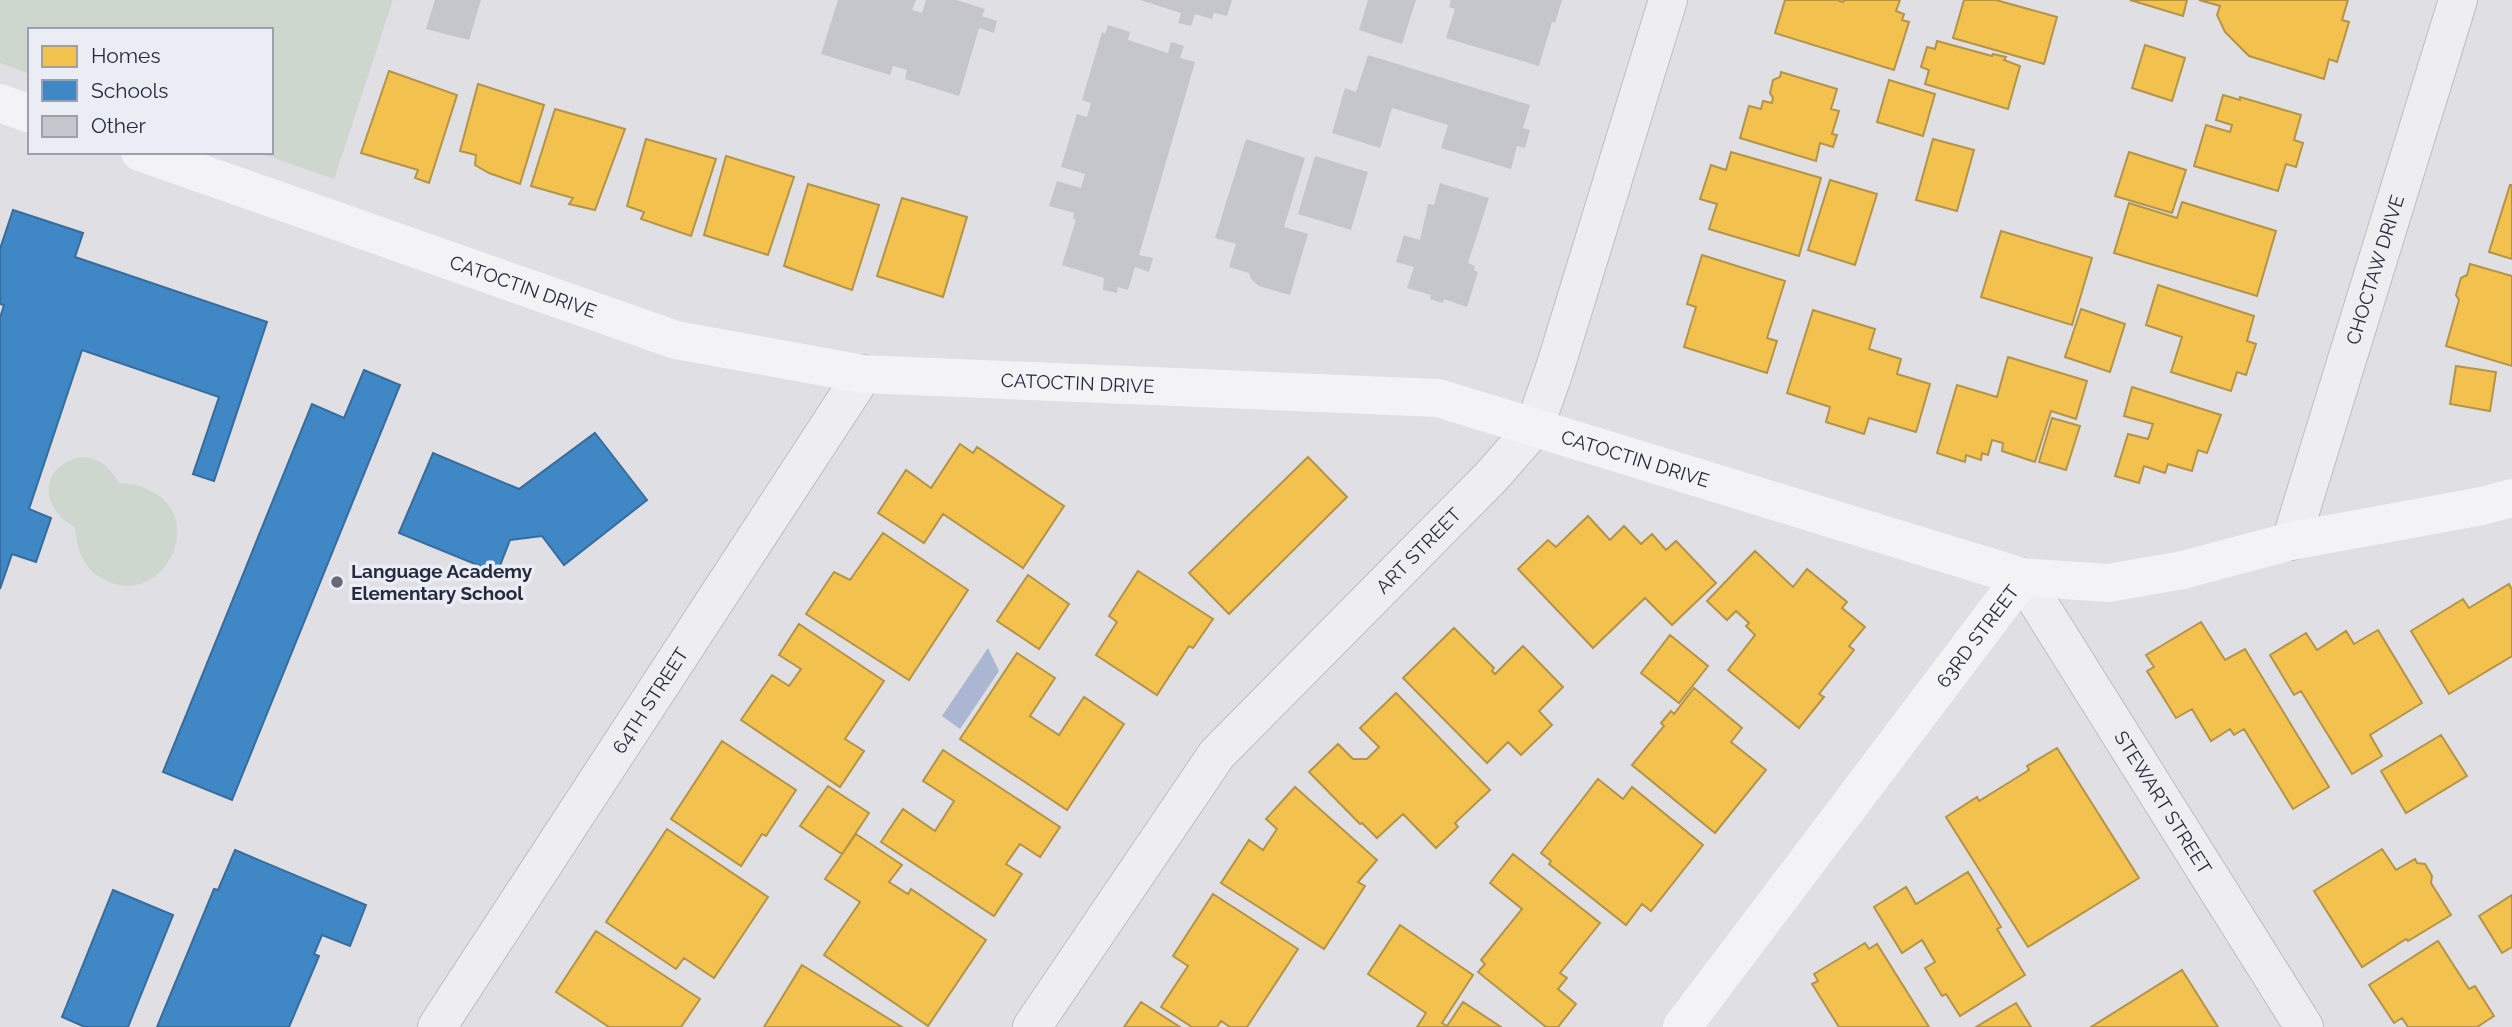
<svg xmlns="http://www.w3.org/2000/svg" width="2512" height="1027" viewBox="0 0 2512 1027" font-family="Raleway,sans-serif">
	<style>
		.green { fill: #cdd7ce }
		.water { fill: #aab6d2 }
		.homes { fill: #f2c14e; stroke: #b49449; stroke-width: 2 }
		.schools { fill: #3f88c5; stroke: #376c9c; stroke-width: 2 }
		.building { fill: #c5c6cb }
		.lines { fill: none; stroke-linecap: round; stroke-linejoin: round }
		.street-casing { stroke: #bdbdc2; stroke-width: 40 }
		.street { stroke: #eeeef1; stroke-width: 38 }
		.secondary { stroke: #f3f3f5; stroke-width: 38 }
		.poi-dot { fill: #666978; stroke: #ebedf5; stroke-width: 2.5 }
		.labels { text-anchor: middle; stroke-width: 7; stroke-linejoin: round; paint-order: stroke }
		.street-label { font-size: 19px; fill: #252a3e; stroke: #ebedf5 }
		.poi-label { font-size: 19px; font-weight: bold; fill: #252a3e; stroke: #ebedf5; text-anchor: start }
	</style>
	<rect width="100%" height="100%" fill="#dfdfe4"/>
	<path class="green" d="M0,0H393L334,179L257,152H271V30H30V74L0,63Z
		M80,457C100,458 109,466 119,483C221,490 171,614 105,580C83,569 77,551 75,527C40,508 38,468 80,457Z"/>
	<path class="water" d="M988,648L999,671L960,729L942,716Z"/>
	<path class="homes" d="M1785,0H1837L1843,2L1844,0H1900L1896,11L1904,14L1902,20L1909,22L1894,70L1775,33Z
		M1964,0H1996L2057,17L2044,64L1953,38Z
		M2130,0H2187L2183,16Z
		M2199,0H2348L2342,20L2349,22L2337,62L2329,59L2324,79L2249,56L2225,32L2217,15L2220,6Z
		M1937,41L1992,56L1993,54L2006,57L2004,60L2020,66L2008,109L1925,84L1929,70L1921,67L1927,47L1935,49Z
		M2145,45L2185,58L2172,101L2132,88Z
		M389,71L457,95L429,183L415,178L418,170L361,153Z
		M1781,72L1837,89L1831,109L1839,111L1832,134L1837,135L1833,147L1820,143L1816,161L1740,138L1749,106L1761,109L1763,101L1772,103L1773,98L1770,93L1773,80L1780,77Z
		M1889,80L1935,94L1923,136L1877,122Z
		M478,84L544,105L520,184L489,173L475,165L476,155L460,151Z
		M2223,95L2240,100V97L2301,115L2294,140L2303,143L2296,167L2286,164L2278,191L2194,166L2206,125L2230,132L2232,125L2216,120Z
		M555,109L625,129L595,210L569,204L573,198L531,186Z
		M646,139L716,159L691,236L641,219L644,212L627,206Z
		M1933,139L1974,150L1957,211L1916,200Z
		M1731,152L1821,178L1799,256L1709,229L1717,204L1700,199L1711,165L1726,170Z
		M2129,152L2186,170L2172,213L2115,196Z
		M726,156L794,177L768,255L704,235Z
		M1830,180L1877,194L1855,265L1808,250Z
		M808,184L879,205L852,290L784,266Z
		M2510,185H2512V259L2489,252Z
		M902,198L967,217L943,297L877,276Z
		M2182,202L2276,231L2257,296L2114,253L2129,203L2177,218Z
		M2001,231L2092,258L2072,325L1981,297Z
		M1702,255L1785,281L1767,338L1777,341L1767,373L1684,347L1696,307L1687,304Z
		M2470,264L2512,276V366L2446,346L2459,300L2456,295L2461,278L2467,275Z
		M2158,285L2254,316L2247,341L2256,344L2246,375L2237,372L2231,391L2171,372L2182,337L2146,325Z
		M2081,309L2125,324L2110,372L2065,357Z
		M1813,310L1875,329L1869,349L1901,359L1897,374L1930,384L1916,432L1869,418L1864,434L1826,422L1830,407L1787,393Z
		M2008,357L2087,381L2076,419L2051,411L2035,462L2002,451L2003,443L1992,440L1988,455L1982,453L1981,460L1966,455L1965,462L1937,453L1957,385L1997,397Z
		M2456,366L2496,372L2490,411L2450,404Z
		M2132,387L2221,415L2207,453L2198,450L2192,471L2168,464L2165,473L2144,466L2139,483L2115,476L2128,434L2148,439L2153,424L2124,416Z
		M2052,418L2080,426L2066,470L2039,462Z
		M960,444L973,453L977,447L1064,506L1023,568L943,514L924,543L878,513L906,470L931,488Z
		M1308,457L1347,497L1229,614L1189,573Z
		M1588,516L1610,540L1624,526L1641,544L1652,534L1666,550L1676,541L1716,583L1672,625L1645,598L1593,648L1518,569L1548,540L1556,547Z
		M883,533L968,590L909,680L806,614L834,572L850,580Z
		M1755,551L1793,587L1807,569L1847,602L1842,608L1865,627L1849,646L1854,650L1819,694L1824,697L1799,728L1728,670L1755,635L1746,626L1749,623L1736,611L1727,620L1707,601Z
		M1138,571L1213,619L1193,648L1189,646L1157,695L1096,655L1117,622L1109,616Z
		M1028,575L1069,604L1039,649L997,621Z
		M2509,584L2512,590V656L2449,694L2411,631L2463,599L2469,608Z
		M2201,622L2225,660L2245,649L2329,787L2293,809L2244,729L2234,735L2230,729L2211,741L2192,709L2176,718L2147,671L2154,667L2146,655Z
		M799,624L884,681L845,739L864,751L840,787L741,720L772,675L789,686L801,669L779,655Z
		M1454,628L1494,668L1492,671L1495,674L1523,646L1563,687L1539,711L1552,725L1521,755L1508,742L1487,763L1403,678Z
		M2378,630L2422,703L2370,735L2382,756L2352,774L2301,691L2294,695L2270,655L2306,633L2317,650L2346,631L2354,644Z
		M1670,635L1708,666L1679,703L1641,673Z
		M1017,653L1055,678L1030,716L1059,735L1084,697L1124,724L1067,810L960,739Z
		M1694,688L1742,728L1731,742L1766,770L1715,833L1632,765L1664,726L1661,723L1671,711L1674,714Z
		M1396,693L1490,790L1455,823L1458,827L1436,848L1403,814L1377,838L1362,823L1360,824L1309,772L1338,744L1353,759H1367L1379,747L1360,728Z
		M2441,735L2467,776L2406,813L2381,771Z
		M722,741L796,790L766,836L762,834L741,866L671,819Z
		M2057,748L2139,878L2028,947L1946,817L1977,797L1979,801L2029,770L2027,766Z
		M943,750L1060,827L1040,857L1020,844L1006,864L1022,874L994,916L881,842L903,809L935,831L954,801L923,781Z
		M1598,779L1623,799L1632,787L1703,845L1651,911L1642,904L1626,925L1549,864L1551,861L1541,853Z
		M828,786L869,813L842,854L800,826Z
		M1295,787L1377,860L1358,882L1365,886L1324,949L1221,883L1249,840L1263,850L1277,829L1266,819Z
		M667,829L768,897L714,978L684,958L676,969L606,922Z
		M856,834L902,865L889,882L908,894L911,889L986,940L928,1026L824,955L860,902L825,879Z
		M2382,849L2396,870L2415,859L2417,863L2425,864L2432,876L2431,883L2451,915L2408,941L2406,939L2362,967L2314,891Z
		M1513,854L1600,923L1560,973L1567,978L1558,989L1576,1004L1558,1027H1546L1478,972L1485,964L1481,960L1522,909L1490,883Z
		M1968,872L2001,927L1997,929L2025,975L1960,1016L1946,994L1942,996L1925,968L1935,962L1922,940L1902,953L1874,907L1906,887L1916,904Z
		M1213,894L1298,949L1247,1027H1230L1221,1021L1217,1027H1192L1161,1007L1188,966L1173,956Z
		M2512,895V947L2502,953L2479,916Z
		M1400,925L1473,975L1442,1023L1447,1026L1463,1002L1501,1027H1417L1426,1013L1368,974Z
		M596,931L700,999L681,1027H609L556,992Z
		M2438,941L2469,989L2475,986L2494,1016L2477,1027H2408L2402,1018L2394,1023L2369,985Z
		M1865,943L1869,949L1877,944L1929,1027H1839L1812,984L1818,981L1814,974Z
		M802,965L902,1027H764Z
		M2182,970L2218,1027H2091Z
		M1141,1002L1180,1027H1124Z
		M2016,1003L2031,1027H1976Z"/>
	<path class="schools" d="M13,210L83,233L75,257L267,322L214,481L193,474L219,397L82,350L29,509L51,518L36,562L12,554L0,589V318L4,305L0,304V249Z
		M364,370L400,385L232,800L163,772L312,404L344,418Z
		M595,433L647,500L564,565L542,536L510,540L497,573L399,533L433,453L519,489Z
		M235,850L366,905L350,946L322,935L314,954L319,956L289,1027H157L214,889L218,890Z
		M113,890L173,915L128,1027H85L62,1017Z"/>
	<path class="building" d="M435,0H481L469,40L426,29Z
		M838,0H916L912,10L922,13L926,0H956L985,9L982,16L997,21L994,33L979,28L959,96L905,79L907,70L893,66L890,75L821,54Z
		M1140,0H1232L1227,16L1214,13L1212,19L1195,14L1191,26L1178,23L1181,13Z
		M1368,0H1416L1402,44L1359,30Z
		M1451,0H1562L1555,23L1552,22L1539,66L1446,38L1455,9L1449,7Z
		M1108,25L1130,32L1128,40L1168,53L1171,42L1184,46L1180,58L1195,62L1139,255L1153,258L1149,272L1135,267L1128,290L1118,287L1117,293L1103,290L1104,278L1062,265L1076,220L1073,219L1074,213L1049,206L1057,181L1081,188L1085,174L1061,167L1077,114L1087,117L1091,103L1082,100L1102,32L1105,34Z
		M1368,55L1530,105L1523,128L1530,130L1525,148L1517,146L1511,169L1441,148L1448,125L1392,108L1380,148L1332,133L1345,88L1356,92Z
		M1246,139L1305,158L1284,227L1308,234L1290,295L1259,286L1251,279L1249,273L1229,267L1236,244L1215,238Z
		M1315,156L1368,172L1351,230L1298,214Z
		M1440,183L1489,198L1468,263L1475,266L1474,270L1478,272L1467,307L1444,299L1443,303L1430,299L1431,295L1407,288L1414,267L1396,262L1404,235L1420,240L1428,204L1434,205Z"/>
	<g class="lines">
		<defs>
			<g id="street">
				<path id="s1" d="M2291,541L2458,0"/>
				<path id="s2" d="M2022,577L2304,1027"/>
				<path id="s3" d="M437,1027L863,374"/>
				<path id="s4" d="M1032,1027L1217,754L1491,477L1534,428L1555,368L1668,0"/>
			</g>
		</defs>
		<use href="#street" class="street-casing"/>
		<use href="#street" class="street"/>
		<g class="secondary">
			<path d="M0,103L30,114"/>
			<path id="s5" d="M140,152L676,340L863,374L1438,398L2022,577L2108,583L2183,570L2291,541L2482,506L2512,498"/>
			<path id="s6" d="M1682,1027L2022,577"/>
		</g>
	</g>
	<circle class="poi-dot" cx="337" cy="582" r="7"/>
	<g class="labels">
		<g class="street-label">
			<text dy="7" stroke="none"><textPath href="#s1" startOffset="284">CHOCTAW DRIVE</textPath></text>
			<text dy="7" stroke="none"><textPath href="#s5" startOffset="406">CATOCTIN DRIVE</textPath></text>
			<text dy="7" stroke="none"><textPath href="#s5" startOffset="973">CATOCTIN DRIVE</textPath></text>
			<text dy="7" stroke="none"><textPath href="#s5" startOffset="1540">CATOCTIN DRIVE</textPath></text>
			<text dy="7" stroke="none"><textPath href="#s4" startOffset="616">ART STREET</textPath></text>
			<text dy="7" stroke="none"><textPath href="#s6" startOffset="490">63RD STREET</textPath></text>
			<text dy="7" stroke="none"><textPath href="#s3" startOffset="390">64TH STREET</textPath></text>
			<text dy="7" stroke="none"><textPath href="#s2" startOffset="266">STEWART STREET</textPath></text>
		</g>
		<g class="poi-label">
			<text x="351" y="578">Language Academy<tspan x="351" dy="22">Elementary School</tspan></text>
		</g>
	</g>
	<rect x="28" y="28" width="245" height="126" fill="#ebedf5" stroke="#9c9fac" stroke-width="2"/>
	<rect x="42" y="46" width="35" height="21" fill="#f2c14e" stroke="#9c9fac" stroke-width="2"/>
	<text x="91" y="63" font-size="21" fill="#252a3e">Homes</text>
	<rect x="42" y="80" width="35" height="21" fill="#3f88c5" stroke="#9c9fac" stroke-width="2"/>
	<text x="91" y="98" font-size="21" fill="#252a3e">Schools</text>
	<rect x="42" y="116" width="35" height="21" fill="#c5c6cb" stroke="#9c9fac" stroke-width="2"/>
	<text x="91" y="133" font-size="21" fill="#252a3e">Other</text>
</svg>
